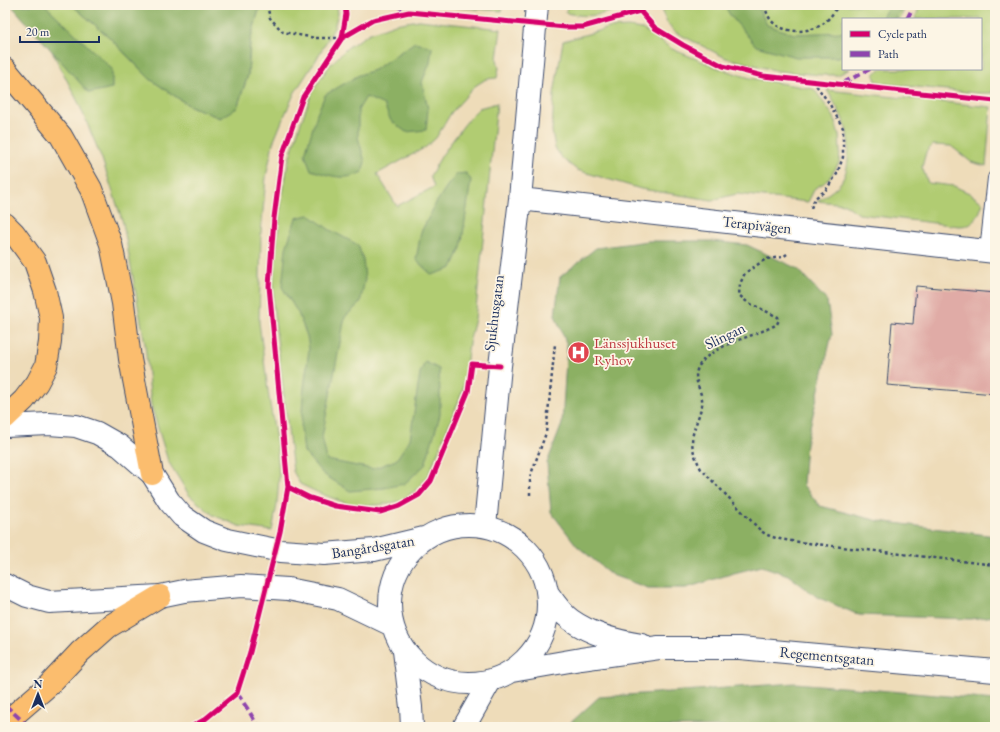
<svg xmlns="http://www.w3.org/2000/svg" width="1000" height="732" viewBox="0 0 1000 732" font-family="'EB Garamond',serif">
	<style>
		.green { fill: #b1cc72; stroke: #667e68 }
		.forest { fill: #8cb064; stroke: #547061 }
		.building { fill: #e0aba6 }
		.lines { fill: none; stroke-linecap: round; stroke-linejoin: round }
		.service-casing { stroke: #3b496c; stroke-width: 16 }
		.minor-casing { stroke: #3b496c; stroke-width: 24 }
		.tertiary-casing { stroke: #3b496c; stroke-width: 24 }
		.motorway-casing { stroke: #3b496c; stroke-width: 24 }
		.path { stroke: #3b496c; stroke-width: 2.5; stroke-dasharray: 3 3; stroke-linecap: butt }
		.service { stroke: #fff; stroke-width: 14 }
		.minor { stroke: #fff; stroke-width: 22 }
		.tertiary { stroke: #fff; stroke-width: 22 }
		.motorway { stroke: #fbbd6e; stroke-width: 22 }
		.quiet { stroke: #8e44ad; stroke-width: 4; stroke-dasharray: 8 4; stroke-linecap: butt }
		.cycleway-casing { stroke: #fcf5e5; stroke-width: 8 }
		.cycleway { stroke: #d6006c; stroke-width: 5 }
		.labels { text-anchor: middle; stroke-width: 3.5; stroke-linejoin: round; paint-order: stroke }
		.street-label { font-size: 15px; fill: #1b2f5e; stroke: #fcf5e5 }
		.health-label { font-size: 15px; fill: #be3a42; stroke: #fcf5e5; text-anchor: start }
	</style>
	<rect width="100%" height="100%" fill="#fcf5e5"/>
	<filter id="ink" filterUnits="userSpaceOnUse"><feTurbulence type="fractalNoise" baseFrequency=".025" numOctaves="2"/><feDisplacementMap in="SourceGraphic" scale="8" xChannelSelector="R" yChannelSelector="G"/><feConvolveMatrix kernelMatrix="1 2 1 2 8 2 1 2 1" color-interpolation-filters="sRGB"/></filter>
	<filter id="wash" filterUnits="userSpaceOnUse"><feTurbulence type="fractalNoise" baseFrequency=".012" numOctaves="4" result="noise"/><feDisplacementMap in="SourceGraphic" scale="16" xChannelSelector="R" yChannelSelector="G"/><feGaussianBlur stdDeviation="0.9" result="paint"/><feColorMatrix in="noise" values="0 0 0 0 0 0 0 0 0 0 0 0 0 0 0 0 0 1.4 0 .05"/><feComposite in="paint" operator="in"/></filter>
	<g filter="url(#wash)">
		<rect width="100%" height="100%" fill="#eedcb9"/>
		<path class="green" d="M31,5H72L108,36L150,79L188,105L220,118L237,108L248,75L250,41L259,10L266,5H337L338,13L334,28L316,60L295,92L282,121L273,143L266,177L261,233L259,322L269,398L277,446L279,476L277,505L272,531L239,526L213,515L189,495L168,461L151,405L145,344L123,223L102,159L79,104L53,53Z
			M427,5H503L502,11Z
			M567,5H625C605,16 588,18 566,13Z
			M663,5H906L900,19H843V69H850L838,75H821L778,71L726,58L675,32L667,23L663,14Z
			M920,5H995V64L992,93H977L886,84L876,81L874,75L879,69H981V19H915Z
			M419,20L501,29L497,59L499,68L497,78L486,79L475,86L451,113L436,138L426,147L377,174L397,206L434,187L430,176L442,155L464,125L479,108L497,103L475,319L469,343L463,390L429,474L417,489L401,501L378,505H351L319,493L300,484L293,471L273,305L274,269L281,206L288,163L300,125L313,90L330,65L347,48L370,33L395,24Z
			M628,27L642,29L655,37L672,49L718,68L750,78L814,89L834,117L839,135L840,150L839,163L830,177L824,183L815,188L808,202L737,194L712,200L641,189L577,170L563,159L555,148L552,131L554,94L563,41L609,28Z
			M827,90L991,107L986,166L971,162L951,146L933,145L926,152L922,167L928,183L954,186L969,193L983,203C978,217 975,226 959,226L859,214L845,204L817,201C824,197 831,192 837,187C845,179 847,170 848,159C851,129 842,116 827,90Z"/>
		<path class="forest" d="M11,5H45L112,69V88L89,93Z
			M72,5H266L259,10L250,41L248,75L237,108L220,118L188,105L150,79L108,36Z
			M724,5H757L767,25L794,34L843,32V55L838,57H796L756,46L730,15Z
			M889,5H902L896,19H881Z
			M415,42L432,47L430,63L422,82L428,109L426,130L406,132L391,121L384,105L366,97L358,110V137L365,162L362,172C345,182 328,175 311,170L305,154L317,114L325,95L359,75L374,70Z
			M466,173L471,180L461,248L452,268L432,275L416,260L421,232L436,203L447,186L457,174Z
			M309,215L330,230L358,245L363,259L365,279L360,303L345,317L322,437L327,460L372,469L396,460L410,439L420,373L425,362L439,369L440,393V415L425,465L404,484L384,488L350,491L323,474L304,452L301,428L303,396L309,349L307,336L298,313L282,287L286,248L296,218Z
			M648,241H712L747,245L798,269L827,301L832,334L806,444L803,485L820,506L879,521L995,536V616L970,619L859,615L817,597L788,575L762,566L734,573L686,588H648L612,575L577,546L551,512L547,463L562,424L567,345L555,315L560,277L596,248Z
			M795,683L995,700V727H566L599,697Z"/>
		<g id="blocks">
			<path class="building" d="M916,286L995,293V394L887,385L892,322L913,324Z"/>
		</g>
	</g>
	<g filter="url(#ink)">
		<use href="#blocks" fill-opacity="0" stroke="#3b496c" stroke-width="1"/>
		<g class="lines">
			<defs>
				<path id="service" d="M987,251L995,178"/>
				<path id="minor" d="M520,199L995,252
					M485,526L500,366L520,199L537,5
					M404,651L411,707L412,727
					M464,727L490,681"/>
				<path id="tertiary" d="M5,426L49,424L76,426L97,433L120,446L152,474L169,501L182,516L204,531L227,540L281,551L324,554L374,550L424,538
					M390 604a79 79 0 1 1 158 0a79 79 0 1 1-158 0Z
					M5,585L27,596L49,602L160,596L184,591L241,586L288,589L338,599L392,625
					M547,592C554,602 561,613 571,620C592,635 617,641 642,645
					M512,671L581,659L659,648H740L995,671"/>
				<path id="motorway" d="M5,69L61,136L91,189L111,244L123,303L130,359L152,474
					M5,224L14,233L35,262L45,291L51,318L50,342L46,366L37,383L24,400L5,418
					M5,723L49,685L80,652L108,627L160,596"/>
			</defs>
			<use href="#service" class="service-casing"/>
			<use href="#minor" class="minor-casing"/>
			<use href="#tertiary" class="tertiary-casing"/>
			<use href="#motorway" class="motorway-casing"/>
			<path class="path" d="M267,5L270,18L283,32L315,38H342
				M765,5C766,12 769,20 775,24C787,34 813,33 825,22C830,18 835,11 838,5
				M811,208L815,198L825,191L837,174L843,157V128L829,103L813,81
				M787,254L783,257L766,259L745,273L740,284L739,295L747,302L778,317L779,320L777,324C756,337 706,345 697,370C693,382 704,394 702,405C694,435 685,438 701,469L761,531C772,539 785,540 799,542L995,565
				M530,495V477L546,433L555,344"/>
			<use href="#service" class="service"/>
			<use href="#minor" class="minor"/>
			<use href="#tertiary" class="tertiary"/>
			<use href="#motorway" class="motorway"/>
			<path class="quiet" d="M395,5L409,12
				M907,19L914,5
				M843,83L870,69
				M237,693L249,711L258,727
				M5,705L29,727"/>
			<defs>
				<path id="cycleway" d="M640,11L655,28L683,45L723,66L763,76L995,101
					M342,38L373,20L409,12L565,27H583L640,11L646,5
					M288,487L310,498L335,506L380,512L399,506L419,495L431,481L468,392L472,364L500,366
					M191,727L204,720L237,693L250,652L280,532L288,487L269,286L274,218L282,156L303,97L342,38L346,14L345,5"/>
			</defs>
			<use href="#cycleway" class="cycleway-casing"/>
			<use href="#cycleway" class="cycleway"/>
		</g>
	</g>
	<defs>
		<symbol id="hospital-disc" viewBox="-11 -11 22 22"><circle r="9.5" fill="#e0444e" stroke="#fcf5e5"/><path d="M-5-5h3v3.5h4V-5h3V5h-3V1.5h-4V5h-3Z" fill="#fff"/></symbol>
	</defs>
	<g fill-rule="evenodd">
		<use href="#hospital-disc" x="566" y="340" width="25" height="25"/>
	</g>
	<g class="labels">
		<g class="street-label">
			<text transform="translate(757 225) rotate(6)" y="5">Terapivägen</text>
			<text transform="translate(494 313) rotate(-83)" y="5">Sjukhusgatan</text>
			<text transform="translate(725 336) rotate(-26)" y="5">Slingan</text>
			<text transform="translate(373 547) rotate(-9)" y="5">Bangårdsgatan</text>
			<text transform="translate(827 656) rotate(5)" y="5">Regementsgatan</text>
		</g>
		<g class="health-label">
			<text x="594" y="348">Länssjukhuset<tspan x="594" dy="17">Ryhov</tspan></text>
		</g>
	</g>
	<rect width="1000" height="732" fill="none" stroke="#fcf5e5" stroke-width="20"/>
	<rect x="842" y="18" width="140" height="52" fill="#fcf5e5" stroke="#a2a6af"/>
	<rect x="850" y="31" width="20" height="6" fill="#d6006c" stroke="#a2a6af"/>
	<text x="878" y="38" font-size="12" fill="#1b2f5e">Cycle path</text>
	<rect x="850" y="51" width="20" height="6" fill="#8e44ad" stroke="#a2a6af"/>
	<text x="878" y="58" font-size="12" fill="#1b2f5e">Path</text>
	<g transform="translate(38 694)" stroke="#fcf5e5" stroke-width="3" paint-order="stroke">
	<path d="M0-3L7 15L0 10L-7 15Z" fill="#1b2f5e"/>
	<text y="-6" font-size="11" font-weight="bold" text-anchor="middle" fill="#1b2f5e">N</text>
	</g>
	<path d="M20 36v6h79v-6" fill="none" stroke="#1b2f5e" stroke-width="2"/>
	<text x="26" y="36" font-size="12" fill="#1b2f5e" stroke="#fcf5e5" stroke-width="3" paint-order="stroke">20 m</text>
</svg>
